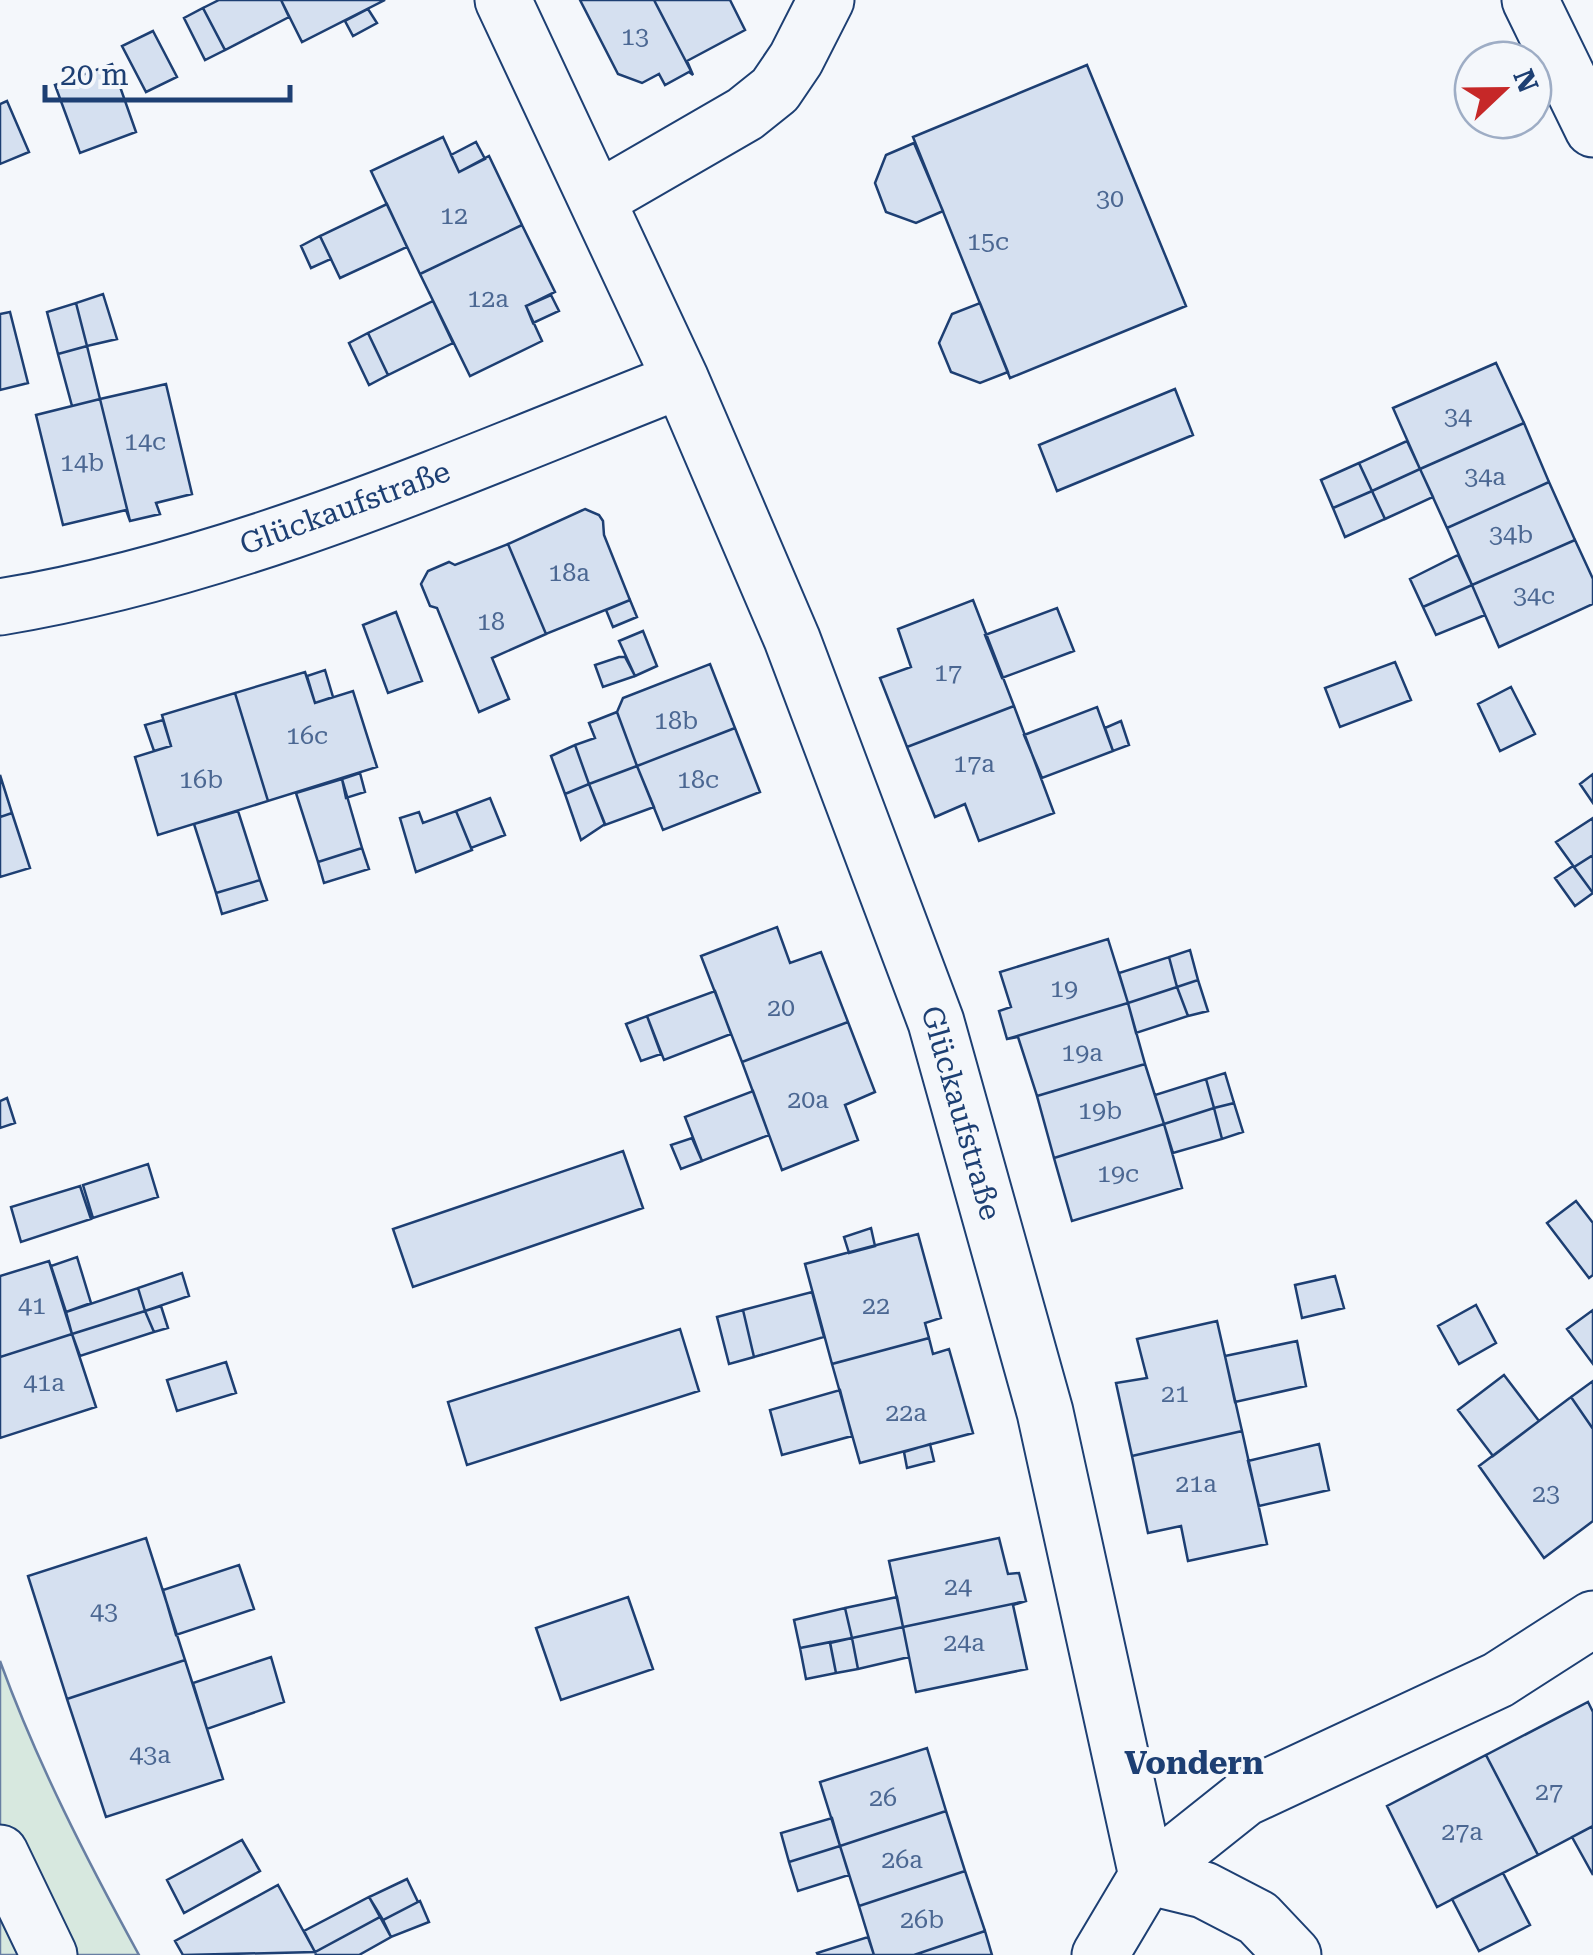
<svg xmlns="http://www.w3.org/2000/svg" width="1593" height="1955" viewBox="0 0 1593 1955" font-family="'Roboto Serif',serif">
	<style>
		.green { fill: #d7e8df; stroke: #687fa3; stroke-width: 2.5 }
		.building { fill: #d5e0f0; stroke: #1d3f73; stroke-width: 2.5 }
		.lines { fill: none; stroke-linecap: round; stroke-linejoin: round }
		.street-casing { stroke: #1d3f73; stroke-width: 59 }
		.street { stroke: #f4f7fb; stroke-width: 55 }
		.labels { text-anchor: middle; stroke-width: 8; stroke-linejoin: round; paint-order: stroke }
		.number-label { font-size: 25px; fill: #4b6792 }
		.street-label { font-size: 30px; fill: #1d3f73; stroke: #f4f7fb }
		.neighbourhood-label { font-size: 32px; font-weight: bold; fill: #1d3f73; stroke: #f4f7fb }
	</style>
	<rect width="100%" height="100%" fill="#f4f7fb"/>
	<path class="green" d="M0,1661C37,1763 87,1860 139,1955H0Z"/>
	<path class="building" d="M219,0H281L289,17L225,50L203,8Z
		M281,0H385L302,42Z
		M580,0H654L693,75L689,72L665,85L659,74L642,83L618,74Z
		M654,0H730L745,30L687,61L693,75Z
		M203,8L225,50L205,60L184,18Z
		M368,9L377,23L353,36L345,21Z
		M153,31L177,77L146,92L122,46Z
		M112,64L136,132L80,153L55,85Z
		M1087,65L1186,306L1010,378L913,137Z
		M7,101L29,152L0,164V104Z
		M443,137L459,172L489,156L522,225L420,274L371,171Z
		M476,142L485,159L459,172L451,155Z
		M914,143L943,211L916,223L886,212L875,183L886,155Z
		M387,204L407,247L340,278L320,236Z
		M522,225L555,292L526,306L542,341L470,376L420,274Z
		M320,236L331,259L311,268L301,246Z
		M103,294L117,339L87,346L76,303Z
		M551,295L559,311L533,323L526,306Z
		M433,301L453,343L388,375L368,333Z
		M76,303L87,346L58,354L47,312Z
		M980,303L1008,372L980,383L951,372L939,343L952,314Z
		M10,312L28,383L0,390V314Z
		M368,333L388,375L369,385L349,343Z
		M87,346L100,399L72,406L58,354Z
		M1496,363L1524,423L1420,469L1393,408Z
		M166,384L192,494L156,503L160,514L130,521L100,399Z
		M1175,389L1193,435L1057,491L1039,445Z
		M100,399L130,521L126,510L63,525L36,415Z
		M1524,423L1549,482L1447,528L1420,469Z
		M1407,441L1420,469L1372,491L1359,463Z
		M1359,463L1372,491L1333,508L1321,480Z
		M1420,469L1433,497L1385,519L1372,491Z
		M1549,482L1575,540L1472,585L1447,528Z
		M1372,491L1385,519L1345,537L1333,508Z
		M585,509L599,515L603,521L604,535L630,600L546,634L508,544Z
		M1575,540L1593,579V604L1499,647L1472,585Z
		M508,544L546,634L492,658L509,699L479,712L437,608L430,606L421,584L428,571L449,562L455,565Z
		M1458,555L1472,585L1423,607L1410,579Z
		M1472,585L1485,615L1436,635L1423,607Z
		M630,600L637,617L613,627L606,610Z
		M973,600L1014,706L907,747L880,678L911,667L898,629Z
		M1057,608L1074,651L1002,678L985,635Z
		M396,612L422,681L388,693L363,625Z
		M643,631L657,666L635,676L619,641Z
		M619,657H625L635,676L603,687L595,665Z
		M1395,662L1411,700L1340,727L1325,688Z
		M710,664L735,728L637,766L617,712L623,698Z
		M325,670L333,697L315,703L307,676Z
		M305,672L315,703L353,691L377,767L268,801L235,693Z
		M1511,687L1535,734L1500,751L1478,704Z
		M235,693L268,801L158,835L135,757L171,746L162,715Z
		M1014,706L1054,813L979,841L965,804L935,817L907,747Z
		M1097,707L1113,751L1042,778L1024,735Z
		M617,712L637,766L589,784L575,745L595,738L589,723Z
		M163,720L171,746L154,751L145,725Z
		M1121,721L1129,745L1113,751L1105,728Z
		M735,728L760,792L663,830L637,766Z
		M575,745L589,784L565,794L551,756Z
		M637,766L654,807L605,825L589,784Z
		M360,773L365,792L346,798L342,779Z
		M1593,774V803L1580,784Z
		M0,775L12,813L0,817Z
		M342,779L362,848L318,862L296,793Z
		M589,784L605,824L581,840L565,794Z
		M490,798L505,835L471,848L456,811Z
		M238,811L260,880L216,893L194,824Z
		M456,811L472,850L416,872L400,818L419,812L423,823Z
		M12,813L30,868L0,877V817Z
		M1593,818V855L1574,867L1556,842Z
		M362,848L369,869L324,883L318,862Z
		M1593,855V893L1574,867Z
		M1573,866L1593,893L1575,906L1555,878Z
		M260,880L267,900L222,914L216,893Z
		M777,927L790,963L821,952L848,1022L742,1062L701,956Z
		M1108,939L1128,1003L1007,1039L999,1011L1011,1007L1000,972Z
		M1190,950L1198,980L1177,987L1169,957Z
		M1169,957L1177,987L1128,1003L1119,973Z
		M1198,980L1208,1011L1188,1016L1177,987Z
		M1177,987L1188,1016L1136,1033L1128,1003Z
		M715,991L731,1034L664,1060L647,1016Z
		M1128,1003L1145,1064L1037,1096L1018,1037L1007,1039Z
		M647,1016L661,1054L641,1061L626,1024Z
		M848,1022L875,1092L845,1105L858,1140L782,1170L742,1062Z
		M1145,1064L1164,1124L1054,1158L1037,1096Z
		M1225,1073L1234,1103L1214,1108L1206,1079Z
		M1206,1079L1214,1108L1164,1124L1155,1095Z
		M753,1091L769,1135L702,1161L685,1117Z
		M7,1098L15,1123L0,1128V1101Z
		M1234,1103L1243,1132L1222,1139L1214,1108Z
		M1214,1108L1222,1139L1173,1153L1164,1124Z
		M1164,1124L1182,1188L1072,1221L1054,1158Z
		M692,1138L702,1161L681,1169L671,1145Z
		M623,1151L643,1208L413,1287L393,1229Z
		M148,1164L158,1197L93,1218L83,1185Z
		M80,1186L91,1219L21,1242L11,1207Z
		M1576,1201L1593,1223V1275L1589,1278L1547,1223Z
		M871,1228L875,1246L849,1253L844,1237Z
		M918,1234L941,1318L925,1323L929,1338L832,1364L805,1264Z
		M77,1257L91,1303L66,1312L51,1266Z
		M49,1261L72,1334L0,1357V1276Z
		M182,1273L189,1296L145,1311L138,1288Z
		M1335,1276L1344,1308L1302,1318L1295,1285Z
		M138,1288L145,1311L72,1334L66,1312Z
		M812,1292L824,1337L754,1357L743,1310Z
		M1476,1305L1496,1343L1459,1364L1438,1326Z
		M161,1306L168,1328L154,1332L145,1311Z
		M743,1310L754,1357L729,1364L717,1317Z
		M1593,1310V1364L1567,1329Z
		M145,1311L154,1332L80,1356L72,1334Z
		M1217,1321L1242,1431L1132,1456L1116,1383L1147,1378L1137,1339Z
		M680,1329L699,1391L467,1465L448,1402Z
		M72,1334L96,1407L0,1438V1357Z
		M929,1338L933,1354L949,1349L973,1433L860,1463L832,1364Z
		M1297,1341L1306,1386L1235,1402L1225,1356Z
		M226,1362L236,1393L177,1411L167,1380Z
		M1504,1375L1539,1421L1493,1456L1458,1410Z
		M1593,1381V1429L1571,1397Z
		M840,1390L852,1436L782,1455L770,1410Z
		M1571,1397L1593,1429V1521L1544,1558L1479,1466Z
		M1242,1431L1267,1544L1188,1561L1181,1526L1148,1533L1132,1456Z
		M930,1444L934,1461L907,1468L904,1452Z
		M1319,1444L1329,1490L1259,1506L1248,1461Z
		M146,1538L185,1660L67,1699L28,1576Z
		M999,1538L1008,1574L1019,1573L1026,1601L903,1627L889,1561Z
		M239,1565L254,1609L176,1635L163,1590Z
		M628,1597L653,1669L561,1700L536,1628Z
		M897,1597L903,1627L852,1638L845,1608Z
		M1026,1601L1013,1605L1027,1669L916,1692L903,1627Z
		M845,1608L852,1638L800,1648L794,1620Z
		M903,1627L909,1657L858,1669L852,1638Z
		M852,1638L858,1669L836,1673L830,1643Z
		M830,1642L836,1673L806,1679L800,1648Z
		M271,1657L284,1702L207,1729L193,1683Z
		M185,1660L223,1779L106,1817L67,1699Z
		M1588,1702L1593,1712V1826L1538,1855L1486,1755Z
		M927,1748L946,1811L840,1846L820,1782Z
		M1486,1755L1538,1855L1437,1907L1387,1806Z
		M946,1811L965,1871L859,1906L840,1846Z
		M832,1818L840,1846L789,1862L781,1833Z
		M1593,1826V1875L1572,1837Z
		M242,1840L260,1871L184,1913L167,1880Z
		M840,1846L849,1875L798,1891L789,1862Z
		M965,1871L985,1931L914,1955H874L859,1906Z
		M1503,1873L1530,1925L1479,1951L1452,1899Z
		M407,1879L418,1902L383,1920L369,1897Z
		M278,1885L315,1952L183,1955L175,1941Z
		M369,1897L380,1917L315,1952L304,1931Z
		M420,1901L429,1922L391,1937L383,1920Z
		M380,1917L391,1937L359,1955H316L315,1952Z
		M985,1931L992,1955H914Z
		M868,1937L874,1955H818L817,1953Z"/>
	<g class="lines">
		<defs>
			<path id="street" d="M503,0L681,380L792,639L936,1022L1045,1412L1147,1876
				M1530,0L1593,129
				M598,199L745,114L775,90L796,59L826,0
				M0,607C236,568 460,467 681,380
				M0,1853L49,1955
				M1147,1876L1204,1890L1258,1918L1293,1955
				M1100,1955L1147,1876L1245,1798L1498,1680L1593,1619"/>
		</defs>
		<use href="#street" class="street-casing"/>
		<use href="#street" class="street"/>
	</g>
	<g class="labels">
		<g class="number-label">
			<text x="635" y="45">13</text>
			<text x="1110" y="207">30</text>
			<text x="454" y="224">12</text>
			<text x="988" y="250">15c</text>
			<text x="488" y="307">12a</text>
			<text x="1458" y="425">34</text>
			<text x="145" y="450">14c</text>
			<text x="82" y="471">14b</text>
			<text x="1485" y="485">34a</text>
			<text x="1511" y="543">34b</text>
			<text x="569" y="581">18a</text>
			<text x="1534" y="604">34c</text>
			<text x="491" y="630">18</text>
			<text x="948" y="681">17</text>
			<text x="676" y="729">18b</text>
			<text x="307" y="744">16c</text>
			<text x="974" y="772">17a</text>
			<text x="201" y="788">16b</text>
			<text x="698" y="788">18c</text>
			<text x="1064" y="997">19</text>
			<text x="781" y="1016">20</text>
			<text x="1082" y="1061">19a</text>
			<text x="808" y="1108">20a</text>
			<text x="1100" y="1119">19b</text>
			<text x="1118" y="1182">19c</text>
			<text x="32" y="1314">41</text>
			<text x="876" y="1314">22</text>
			<text x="44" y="1391">41a</text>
			<text x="1175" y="1402">21</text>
			<text x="906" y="1421">22a</text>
			<text x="1196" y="1492">21a</text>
			<text x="1546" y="1502">23</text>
			<text x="958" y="1595">24</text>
			<text x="104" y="1620">43</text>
			<text x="964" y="1651">24a</text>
			<text x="150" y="1763">43a</text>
			<text x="1549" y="1800">27</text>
			<text x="883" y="1806">26</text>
			<text x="1462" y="1840">27a</text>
			<text x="902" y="1868">26a</text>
			<text x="922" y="1928">26b</text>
		</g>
		<g class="street-label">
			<text transform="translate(345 508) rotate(-20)" y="10">Glückaufstraße</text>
			<text transform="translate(961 1113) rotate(74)" y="10">Glückaufstraße</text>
		</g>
		<g class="neighbourhood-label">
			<text x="1194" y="1774">Vondern</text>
		</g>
	</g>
	<g transform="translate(1503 90) rotate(68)"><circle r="48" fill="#f4f7fb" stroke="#9eadc5" stroke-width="2.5"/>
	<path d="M0-8L18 38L0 25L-18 38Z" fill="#c62828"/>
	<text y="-15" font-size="28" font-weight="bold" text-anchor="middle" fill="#1d3f73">N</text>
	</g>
	<path d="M45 85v15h245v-15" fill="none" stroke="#1d3f73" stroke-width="5"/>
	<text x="60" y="85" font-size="30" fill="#1d3f73" stroke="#f4f7fb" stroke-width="8" paint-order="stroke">20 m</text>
</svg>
